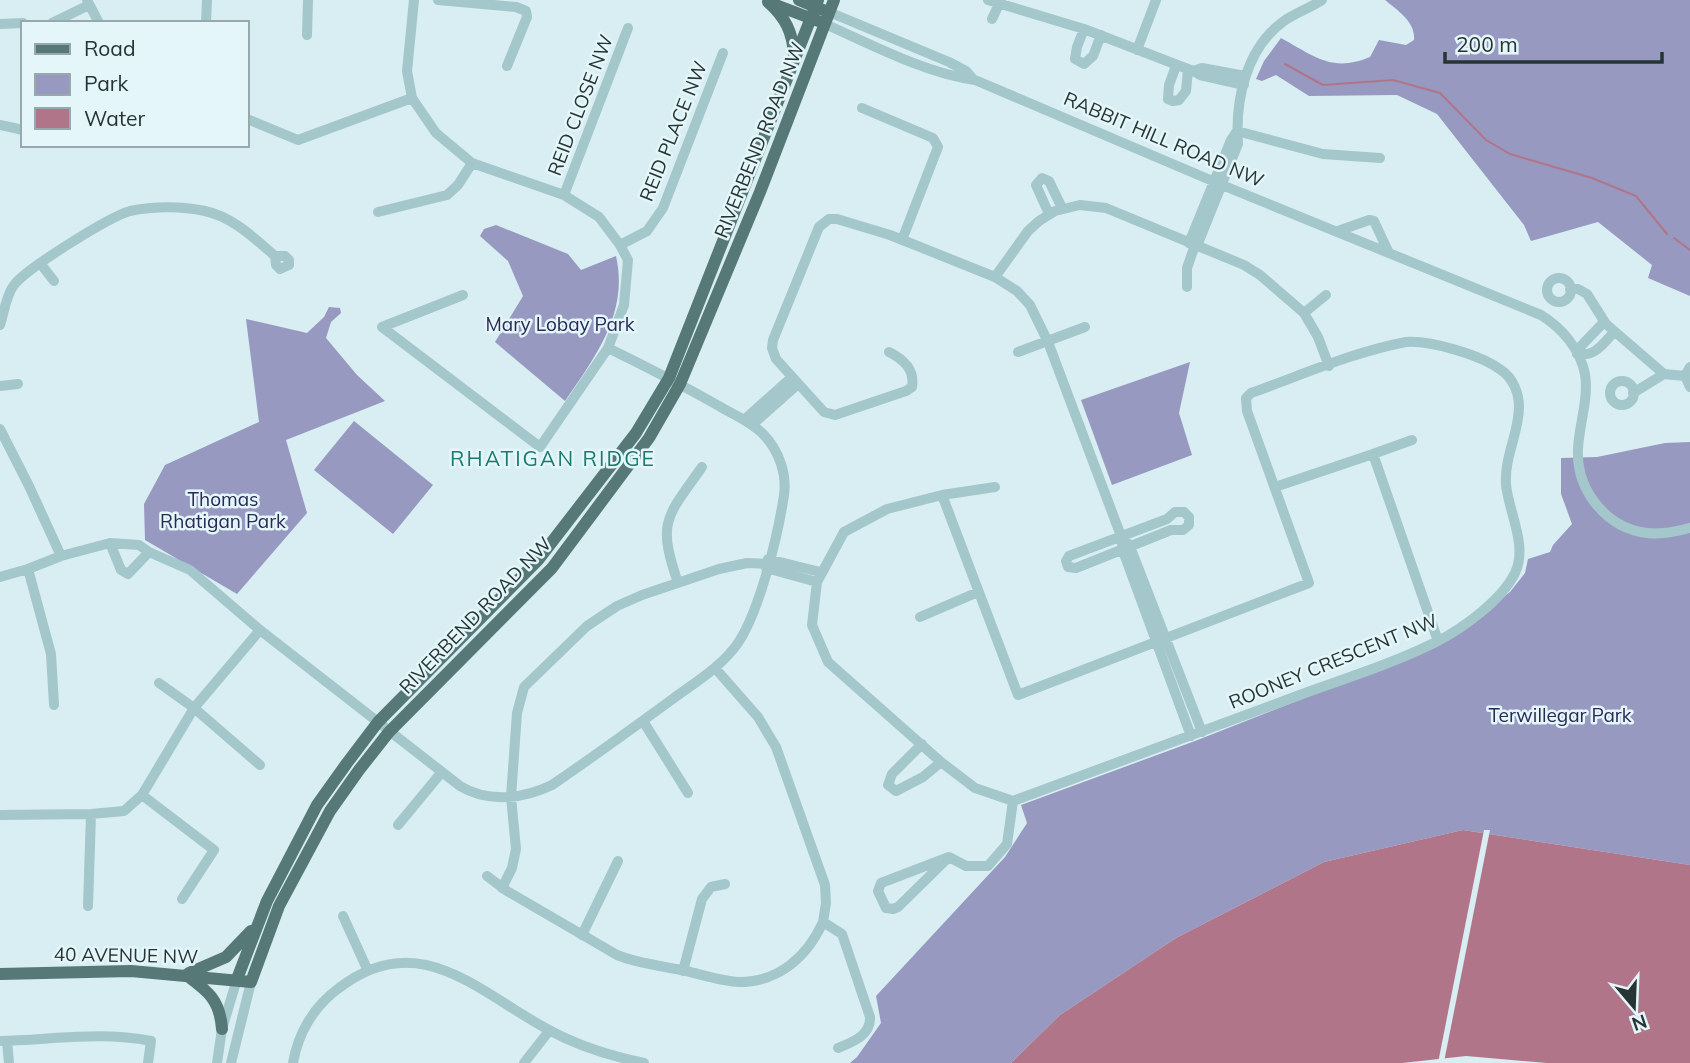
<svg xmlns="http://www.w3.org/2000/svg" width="1690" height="1063" viewBox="0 0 1690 1063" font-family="Mulish,sans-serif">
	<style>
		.green { fill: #9799c1 }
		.water { fill: #b07589 }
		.pier { fill: #d8eef2 }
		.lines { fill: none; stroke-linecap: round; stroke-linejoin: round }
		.stream { stroke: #b07589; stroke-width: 2 }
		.minor { stroke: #a3c7ca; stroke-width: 10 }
		.major { stroke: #567876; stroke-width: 12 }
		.labels { text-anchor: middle; stroke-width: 5; stroke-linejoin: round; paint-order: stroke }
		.street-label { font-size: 19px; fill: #263534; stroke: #e4f6fa }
		.park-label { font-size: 19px; fill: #282954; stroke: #e4f6fa }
		.neighbourhood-label { font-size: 21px; letter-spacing: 2px; fill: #1a7b6e; stroke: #e4f6fa }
	</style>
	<rect width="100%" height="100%" fill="#d8eef2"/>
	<path class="green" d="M1385,0H1690V296L1648,278L1652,265L1598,222L1531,241L1524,225L1437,114L1397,95L1309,96L1276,75L1262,81L1256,79L1264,61L1281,38C1314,56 1332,73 1370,57L1379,40L1406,45L1414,40C1416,22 1397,10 1385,0Z
		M496,225L568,254L581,270L616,256C629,313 595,357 565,401L495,342L523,296L508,261L480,236L484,229Z
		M329,307L340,308L341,313L331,322L326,338L357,375L385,401L286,440L307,513L237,594L145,540L144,504L165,465L259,422L246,319L307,333L324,317Z
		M1190,362L1179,413L1192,455L1112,485L1081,400Z
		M354,421L433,485L393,534L314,470Z
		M1690,442V865L1463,830L1324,862L1176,938L1060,1015L1011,1063H850L857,1057L881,1023L876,996L1005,857L1027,823L1021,805L1195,741L1440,645L1510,592L1525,573L1528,559L1550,552L1553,545L1572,524L1561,494V458L1597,457L1665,443Z"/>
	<path class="water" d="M1463,830L1690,865V1063H1547L1466,1056L1402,1063H1011L1060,1015L1176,938L1324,862Z"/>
	<path class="pier" d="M1484,830H1490L1444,1062L1438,1063Z"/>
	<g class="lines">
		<path class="stream" d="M1285,64L1323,85L1393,80L1440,93L1486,140L1510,154L1592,178L1636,196L1667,234
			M1674,238L1690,250"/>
		<path class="minor" d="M87,0L99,23
			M414,0L407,71L412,98L436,133L472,163L564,195L599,217L620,245L628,260L624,305L608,348L540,447L382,327L463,295
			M438,0L516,7L526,11L527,17L507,66
			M988,0L1084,29L1193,71L1200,75L1244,85
			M829,12L949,62L966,71L974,80
			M992,19L1001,0
			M52,23L89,5
			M206,23L207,0
			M0,24L23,23
			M825,24C870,44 927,74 975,80L1222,185L1541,315C1562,328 1580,349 1585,374C1589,398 1579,425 1578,449C1576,490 1606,528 1647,533C1662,535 1676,531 1690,528
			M1084,29L1077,47L1075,59L1084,64L1093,56L1101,35
			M307,35L308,0
			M1137,50L1156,0
			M1176,66L1169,85L1168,99L1173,101L1179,100L1186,91L1188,70
			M1193,71L1202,68L1245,76
			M862,108L933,138L938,147L902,240
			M247,119L298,140L412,98
			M0,125L23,130
			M1237,131L1323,154L1380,158
			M564,195L628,28
			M378,212L447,195L458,185L472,163
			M1049,214L1036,185L1042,178L1049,181L1062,208
			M1338,231L1369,220L1374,221L1388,251
			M1189,243L1231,140L1237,131
			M620,245L647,231L663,208L723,53
			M1197,246L1238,144C1235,100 1246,48 1284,21C1295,13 1310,8 1322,0
			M40,263L54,281
			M995,277L1028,231L1039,221L1055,211L1080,205L1106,208L1244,265L1260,275L1304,313L1318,337L1329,366
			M1547 290a12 12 0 1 1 24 0a12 12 0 1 1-24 0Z
			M1187,287V268L1195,245
			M1570,289H1578L1587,294L1606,324L1664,374L1685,376
			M1304,313L1326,295
			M0,325C4,313 6,295 14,285C27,268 109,217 130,211C153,206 182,206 205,211C233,217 254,238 275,256H285L289,260V265L280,269L276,265L275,256
			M1406,342C1430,340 1481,355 1501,370C1513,378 1519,393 1519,407C1519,433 1504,457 1506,485C1509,513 1528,546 1515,573C1502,600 1462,629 1436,642C1392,664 1343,679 1297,696C1203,731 1108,766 1013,801L975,788L941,762L828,662L812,625L817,582L844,532L887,509L942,495L1018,695L1309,583L1247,411L1246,398L1251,393C1302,375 1353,352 1406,342Z
			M889,352C903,359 915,369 912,387L906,391L835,415L824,412L776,359L772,348L773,340L819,227L829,219H837L890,235L995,277L1017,291L1030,305L1048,342L1121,536L1123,551L1191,736
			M1018,352L1085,327
			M1577,354C1595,357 1603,344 1614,332
			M1577,354L1581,346L1604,322
			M1690,367L1685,376L1690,387
			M1610 393a12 12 0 1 1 24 0a12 12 0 1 1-24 0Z
			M0,386L18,384
			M1633,393L1664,374
			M744,420L792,377
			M752,425L798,384
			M0,429L29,486L61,556
			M1373,454L1412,440
			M1275,487L1373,454L1438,641
			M942,495L995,487
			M1175,512H1184L1189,517V525L1183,530H1171L1076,568L1068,567L1066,561L1069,556L1167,519Z
			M110,543L121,570L128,574L149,552
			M1129,544L1202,732
			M768,559L820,572
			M766,568L817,582
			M28,569L51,654L54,705
			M0,577L28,569L61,556L110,543L139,545L149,552L190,570L260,630L460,786C488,803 523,799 552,785C593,757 633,728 674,698C696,682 722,666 738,643C760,610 778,535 784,495C787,474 779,451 764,435C752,422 734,415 719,406C682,385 645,366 608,348
			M678,583C657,521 666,518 702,467
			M920,617L978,592
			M715,668L758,717L776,747L825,885L826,903L823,922L842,934L870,1017C871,1035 853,1042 838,1048
			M159,683L194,708L260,765
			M643,721L688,793
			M922,744L892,774L888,785L896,791L923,777L941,762
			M142,795L214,850L182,899
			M0,815L91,814L124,811L142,795L194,708L260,630
			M398,825L441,773
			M949,857L898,907L893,909L886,908L878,891L881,883L949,857L966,866H988L1007,844L1013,801
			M487,876L507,891L617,955C639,964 663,966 686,971C703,975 721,981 739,982C779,982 807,957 823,922
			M502,888L512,868L516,849L511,797L517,713L524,687L587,626L617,606L642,595L719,569L747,563L767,564
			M88,906L91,814
			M343,916L368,971
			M582,935L618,861
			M683,971L702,899L711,887L725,884
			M0,1041C50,1040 102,1031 151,1041L148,1063
			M7,1041L9,1063
			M217,1063L222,1029L237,979
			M231,1063L251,982
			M293,1063C298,1033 314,1006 339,988C419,926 478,992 549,1030C580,1047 610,1056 644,1063
			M524,1063L549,1031"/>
		<path class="major" d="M799,0L823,10
			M768,2C785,17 793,32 794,56
			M773,4L818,21
			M189,973L226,957L251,931
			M0,974L131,971L251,982L279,906L330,811L359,770L389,732L552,568L649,438L680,384L760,192L834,0
			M186,975C208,991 220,1000 222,1029
			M237,979L267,901L317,805L347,763L378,722L538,560L636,433L669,378L818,0"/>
	</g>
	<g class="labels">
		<g class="street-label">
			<text transform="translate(580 105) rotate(-69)" y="7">REID CLOSE NW</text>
			<text transform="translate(673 131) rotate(-68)" y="7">REID PLACE NW</text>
			<text transform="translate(1164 139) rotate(23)" y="7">RABBIT HILL ROAD NW</text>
			<text transform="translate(759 140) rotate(-68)" y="7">RIVERBEND ROAD NW</text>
			<text transform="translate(475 615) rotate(-46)" y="7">RIVERBEND ROAD NW</text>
			<text transform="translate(1333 661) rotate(-22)" y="7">ROONEY CRESCENT NW</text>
			<text transform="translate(126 955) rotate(1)" y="7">40 AVENUE NW</text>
		</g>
		<g class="park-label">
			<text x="560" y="331">Mary Lobay Park</text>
			<text x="223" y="506">Thomas<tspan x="223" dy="22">Rhatigan Park</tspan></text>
			<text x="1560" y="722">Terwillegar Park</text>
		</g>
		<g class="neighbourhood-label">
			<text x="553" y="466">RHATIGAN RIDGE</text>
		</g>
	</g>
	<rect x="21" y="21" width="228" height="126" fill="#e4f6fa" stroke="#98a9ab" stroke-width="2"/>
	<rect x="35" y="44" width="35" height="10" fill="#567876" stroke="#98a9ab" stroke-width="2"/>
	<text x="84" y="56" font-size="21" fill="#263534">Road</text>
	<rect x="35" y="74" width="35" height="21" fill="#9799c1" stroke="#98a9ab" stroke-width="2"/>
	<text x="84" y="91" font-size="21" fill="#263534">Park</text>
	<rect x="35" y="108" width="35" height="21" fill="#b07589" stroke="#98a9ab" stroke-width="2"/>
	<text x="84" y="126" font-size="21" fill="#263534">Water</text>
	<g transform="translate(1634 1007) rotate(161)" stroke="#e4f6fa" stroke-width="5" paint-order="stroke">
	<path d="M0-5L12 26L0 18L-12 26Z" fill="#263534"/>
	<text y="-10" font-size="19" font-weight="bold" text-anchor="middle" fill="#263534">N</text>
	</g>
	<path d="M1445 52v10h217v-10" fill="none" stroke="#263534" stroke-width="3.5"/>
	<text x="1456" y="52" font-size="21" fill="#263534" stroke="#e4f6fa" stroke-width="5" paint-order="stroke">200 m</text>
</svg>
